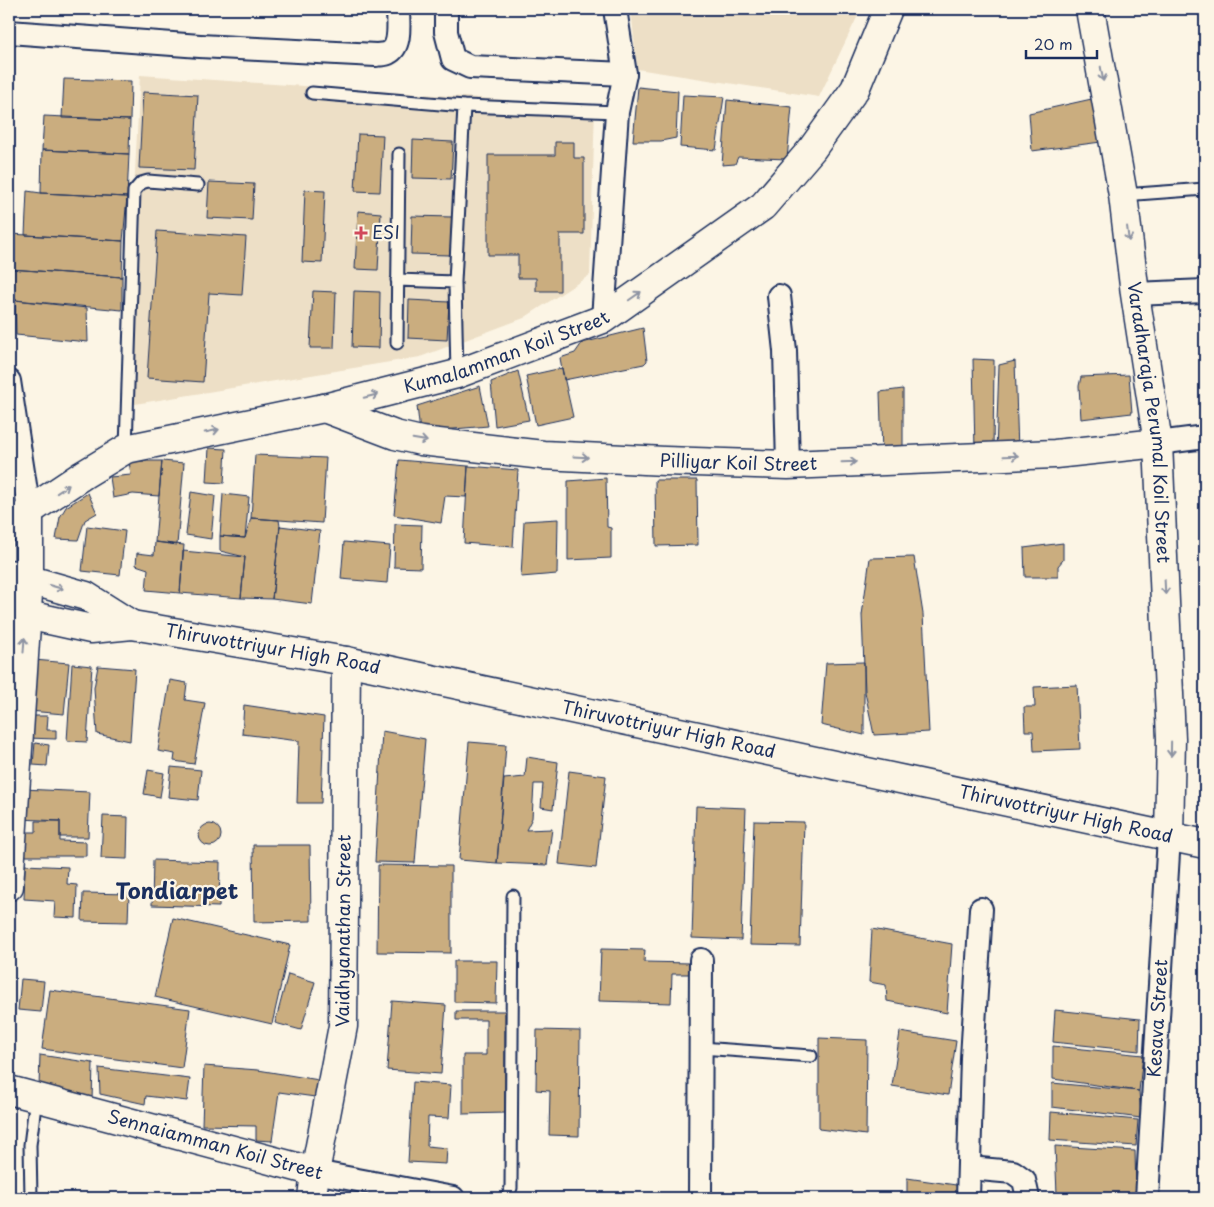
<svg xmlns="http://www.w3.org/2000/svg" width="1214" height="1207" viewBox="0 0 1214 1207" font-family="'Playpen Sans',sans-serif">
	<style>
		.built { fill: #eddfc6 }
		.building { fill: #caad7f; stroke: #1b2f5e }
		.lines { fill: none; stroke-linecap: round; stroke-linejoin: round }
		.service-casing { stroke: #1b2f5e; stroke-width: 15 }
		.minor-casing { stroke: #1b2f5e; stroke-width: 26 }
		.tertiary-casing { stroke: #1b2f5e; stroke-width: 31 }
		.secondary-casing { stroke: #1b2f5e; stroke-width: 31 }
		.service { stroke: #fcf5e5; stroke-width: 11 }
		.minor { stroke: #fcf5e5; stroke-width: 22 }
		.tertiary { stroke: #fcf5e5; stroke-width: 28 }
		.secondary { stroke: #fcf5e5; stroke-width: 28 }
		.oneway { stroke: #8c92a2 }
		.poi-dot { fill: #d1495b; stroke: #fcf5e5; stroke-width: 2 }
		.labels { text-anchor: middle; stroke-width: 4.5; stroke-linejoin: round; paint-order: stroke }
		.poi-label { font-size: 18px; fill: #1b2f5e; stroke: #fcf5e5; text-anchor: start }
		.street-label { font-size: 18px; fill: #1b2f5e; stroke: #fcf5e5 }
		.district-label { font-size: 22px; font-weight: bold; fill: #1b2f5e; stroke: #fcf5e5 }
	</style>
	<rect width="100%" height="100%" fill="#fcf5e5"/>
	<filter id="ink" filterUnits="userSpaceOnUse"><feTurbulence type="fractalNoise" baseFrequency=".02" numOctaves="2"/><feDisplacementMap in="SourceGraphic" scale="10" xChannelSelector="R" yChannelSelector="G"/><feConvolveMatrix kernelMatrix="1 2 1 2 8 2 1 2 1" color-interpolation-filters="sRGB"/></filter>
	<g filter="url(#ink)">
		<path class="built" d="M631,9H861L819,97L637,69Z
			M140,75L595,106L590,275L524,318L420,357L123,406Z"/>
		<path class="building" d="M64,79L131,81L130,120L62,118Z
			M638,87L678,91L676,138L661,141H633Z
			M143,92L198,95L194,170L139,168Z
			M683,95L724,97L716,150L680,147Z
			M1096,98L1101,142L1032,151L1029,113Z
			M727,100L792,107L787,159L738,157L735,164L722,165Z
			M44,116L130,120L129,154L42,150Z
			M358,134L383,135L380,192L355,191Z
			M413,140L453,142L451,179L412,178Z
			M555,142H574V158H584V234H560V291H536V278H518V255H488V155H555Z
			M42,150L129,154L127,197L41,193Z
			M209,182L254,184L252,220L207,218Z
			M305,190L325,191L322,263L302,262Z
			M27,191L41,193L127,197L123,241L25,235Z
			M358,211L381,213L378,270L355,269Z
			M412,216L452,217L450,255L411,254Z
			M157,231L246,237L242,295L209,293L203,382L147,378Z
			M11,234L123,241L122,277L10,269Z
			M10,269L122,277V310L15,300Z
			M313,291L336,292L334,348H310Z
			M354,291L380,292L379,348L352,347Z
			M15,300L87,308L88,342L16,335Z
			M409,300L449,302L447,340L408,338Z
			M643,328L647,361L644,364L564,380L560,358L575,353L582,343Z
			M973,359L994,360L993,452L975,451Z
			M1015,361L1018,451L996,452L999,365Z
			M562,368L573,417L536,425L526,376Z
			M518,371L529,420L495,426L491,382Z
			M1129,375L1132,413L1081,419L1079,386L1081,377Z
			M480,386L488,426L420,432L417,406Z
			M903,389V455L882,454L880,392Z
			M209,448L226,449L224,483L207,482Z
			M255,455L326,458L322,523L251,518Z
			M399,460L468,466L466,497L445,496L441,523L394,515Z
			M129,461H162L159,496L133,494L113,498L110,477L131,475Z
			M162,461L184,463L177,545L155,542Z
			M468,466L518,470L513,547L464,543Z
			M606,478L607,527L611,528V558L568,560V481Z
			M655,480H697L698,545L656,546Z
			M191,492L215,496L211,539L186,535Z
			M88,493L97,513L85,520L78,540L56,539L60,517L66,507Z
			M223,494L249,497L245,538L220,536Z
			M251,518L279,520L280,526L272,599L241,598L245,557L220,551V536L245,538Z
			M558,519L557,574L521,577L524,521Z
			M395,524L422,525L421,568L394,567Z
			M87,526L125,531L120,575L82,571Z
			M280,526L320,531L312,604L272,599Z
			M155,542L184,545L180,593L146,590L148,569L136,565L137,553L154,555Z
			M344,542L390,546L387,583L341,579Z
			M1063,543V560L1058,566V577H1025L1024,548Z
			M183,551L245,557L241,598L180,593Z
			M914,557L923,614L929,732L874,735L865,692L862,615L870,558Z
			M34,660L69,663L64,714L29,711Z
			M864,662V735L821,725L826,663Z
			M72,664L92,666L87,742L67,741Z
			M98,666L135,669L130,741L97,734L94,688Z
			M170,680L187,683L185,700L205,703L194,764L174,761L175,754L158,751Z
			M1077,685L1080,749L1034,751L1033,731H1025L1024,707H1035L1034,687Z
			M244,705L324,717L321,803H297L299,741L242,734Z
			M28,716H48L47,730H56V739L27,738Z
			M382,731L425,739L415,863L375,862Z
			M469,742L506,745L497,863L459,860Z
			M35,743L49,745L47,766L33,765Z
			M527,757L558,762L553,809L541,807L543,784H534L532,818L526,830L552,829L547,865L497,863L504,779L525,777Z
			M171,767L201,770L198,800L168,797Z
			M148,770L164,773L160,797L144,794Z
			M569,771L606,776L596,868L559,864Z
			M22,789L90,792L88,837H60V821L21,819Z
			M696,806L746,808L741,940L692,938Z
			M103,816L128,817L127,859L101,858Z
			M36,821H60V841L86,842V856H19L20,832H36Z
			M754,821L804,822L800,946L750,945Z
			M199 835a11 11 0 1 1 22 0a11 11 0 1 1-22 0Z
			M253,845H310L311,921L254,922Z
			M153,860L220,862L219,907L152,905Z
			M25,865L68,867L67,884L77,885L76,918L54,917L55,901L24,899Z
			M378,865L451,866V953L377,952Z
			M83,893L129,894L128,922L82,921Z
			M173,918L290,945L272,1024L155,997Z
			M872,929L952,944L947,1013L887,1001L886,985L869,982Z
			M601,949L645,950L644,962L690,963V974H672L671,1003L599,1001Z
			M454,961H497L496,1003L454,1002Z
			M288,974L315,982L301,1030L275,1023Z
			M21,979L44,981L41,1012L18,1010Z
			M50,990L190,1009L182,1068L42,1049Z
			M392,1001L446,1005L441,1074L387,1070Z
			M1055,1010L1140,1019L1139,1051L1053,1042Z
			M456,1011H505V1113L463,1114V1055H486V1020H456Z
			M537,1030L580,1031L579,1136L549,1135L550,1091L536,1090Z
			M900,1032L956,1041L948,1095L892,1086Z
			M819,1038L867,1040L866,1135L819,1129Z
			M1053,1046L1143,1055L1139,1091L1053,1079Z
			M40,1055L93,1063L92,1101L39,1087Z
			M204,1066L258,1070L319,1080L315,1097L279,1092L272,1141L256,1140V1126L202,1125Z
			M99,1068L190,1079L187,1101L146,1096L145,1104L100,1094Z
			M413,1082L451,1085L449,1118L428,1117L427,1146L447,1148L446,1164L408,1162Z
			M1052,1083L1139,1091L1141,1118L1052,1107Z
			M1051,1112L1138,1120L1136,1146L1050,1140Z
			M1055,1146L1135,1151L1136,1196L1057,1194Z
			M907,1178L963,1186L962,1198H907Z"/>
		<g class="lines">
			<defs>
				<path id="service" d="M312,93L464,106L617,112
					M1123,195L1205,189
					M397,280L455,282
					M397,343L399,154
					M457,374L455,282L464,106
					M126,449L134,191L141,183L148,181L198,185
					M701,1048L811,1056
					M31,1198L30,1145L36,1097
					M507,1198L511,1188L513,896"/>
				<g id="minor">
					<path d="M446,9V32L453,59L470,67L625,74"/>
					<path d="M9,32L200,46L376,55C379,54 385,55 388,53C402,47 398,21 398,9"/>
					<path d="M1135,294L1205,291"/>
					<path d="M779,296L785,351L788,465"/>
					<path d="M603,319L617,112L625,74L615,9"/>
					<path d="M9,381L29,511"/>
					<path d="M1158,443L1205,437"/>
					<path d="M969,1168L1013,1172L1024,1180L1028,1198"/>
					<path d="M315,1172L453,1198"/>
					<path d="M700,1198L701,960"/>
					<path d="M968,1198L972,1058L981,909"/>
					<path id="s1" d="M1147,1198L1169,837"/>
				</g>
				<g id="tertiary">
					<path id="s2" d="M324,408L395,435L421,441L543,455L665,461L788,465L1055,454L1158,443"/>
					<path d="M9,886L29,579V511"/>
					<path d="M9,1090L315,1172"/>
				</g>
				<g id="secondary">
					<path id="s3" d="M1090,9L1123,195L1135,294L1158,443L1171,739L1169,837"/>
					<path id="s4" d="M9,527L29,511L83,475L126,449L324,408L457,374L603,319L763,206L812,149L855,89L888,9"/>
					<path d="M9,574L86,596L132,625"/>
					<path id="s5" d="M9,611L91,629L132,625L346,661L1205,844"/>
					<path id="s6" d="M312,1198L315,1172L343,1026L346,661"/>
				</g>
			</defs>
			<use href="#service" class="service-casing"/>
			<use href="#minor" class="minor-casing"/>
			<use href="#tertiary" class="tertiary-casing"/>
			<use href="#secondary" class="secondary-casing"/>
			<use href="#service" class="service"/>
			<use href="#minor" class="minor"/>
			<use href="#tertiary" class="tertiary"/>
			<use href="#secondary" class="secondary"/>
		</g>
		<defs><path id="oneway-shaft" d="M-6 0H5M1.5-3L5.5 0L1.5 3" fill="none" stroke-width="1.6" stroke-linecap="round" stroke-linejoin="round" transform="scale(1.25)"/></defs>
		<g class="oneway">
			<use href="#oneway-shaft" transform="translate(1102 74) rotate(80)"/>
			<use href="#oneway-shaft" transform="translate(1128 234) rotate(83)"/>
			<use href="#oneway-shaft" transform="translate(635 296) rotate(-35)"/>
			<use href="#oneway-shaft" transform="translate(371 396) rotate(-14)"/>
			<use href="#oneway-shaft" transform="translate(212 431) rotate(-12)"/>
			<use href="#oneway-shaft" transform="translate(420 440) rotate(10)"/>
			<use href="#oneway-shaft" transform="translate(1011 456) rotate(-2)"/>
			<use href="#oneway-shaft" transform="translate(581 457) rotate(3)"/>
			<use href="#oneway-shaft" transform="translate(849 462) rotate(-2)"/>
			<use href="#oneway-shaft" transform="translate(63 489) rotate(-34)"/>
			<use href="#oneway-shaft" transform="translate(56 587) rotate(16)"/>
			<use href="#oneway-shaft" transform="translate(1165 587) rotate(87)"/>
			<use href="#oneway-shaft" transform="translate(24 645) rotate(-86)"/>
			<use href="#oneway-shaft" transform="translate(1171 749) rotate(91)"/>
		</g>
	</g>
	<path class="poi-dot" d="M358.5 225.5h5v5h5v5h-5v5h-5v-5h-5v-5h5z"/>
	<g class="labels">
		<g class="poi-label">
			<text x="372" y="239">ESI</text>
		</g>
		<g class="street-label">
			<text dy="6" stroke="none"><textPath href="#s4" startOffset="534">Kumalamman Koil Street</textPath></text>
			<text dy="6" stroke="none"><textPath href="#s3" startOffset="418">Varadharaja Perumal Koil Street</textPath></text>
			<text dy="6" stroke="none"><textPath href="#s2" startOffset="421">Pilliyar Koil Street</textPath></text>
			<text dy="6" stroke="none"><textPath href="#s5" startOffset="268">Thiruvottriyur High Road</textPath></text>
			<text dy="6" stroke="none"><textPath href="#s5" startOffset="672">Thiruvottriyur High Road</textPath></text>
			<text dy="6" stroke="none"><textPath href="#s5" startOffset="1078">Thiruvottriyur High Road</textPath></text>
			<text dy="6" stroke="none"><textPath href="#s6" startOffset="270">Vaidhyanathan Street</textPath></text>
			<text dy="6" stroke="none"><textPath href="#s1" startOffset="180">Kesava Street</textPath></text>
			<text transform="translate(215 1145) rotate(15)" y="6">Sennaiamman Koil Street</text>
		</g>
		<g class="district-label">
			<text x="177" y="899">Tondiarpet</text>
		</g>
	</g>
	<rect width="1214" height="1207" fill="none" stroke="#fcf5e5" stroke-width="30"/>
	<rect x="15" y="15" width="1184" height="1177" fill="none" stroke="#1b2f5e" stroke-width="2" filter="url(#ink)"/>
	<path d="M1026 50v8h71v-8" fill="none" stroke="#1b2f5e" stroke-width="2.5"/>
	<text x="1034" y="50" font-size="15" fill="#1b2f5e" stroke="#fcf5e5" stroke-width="4" paint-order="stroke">20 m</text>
</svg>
